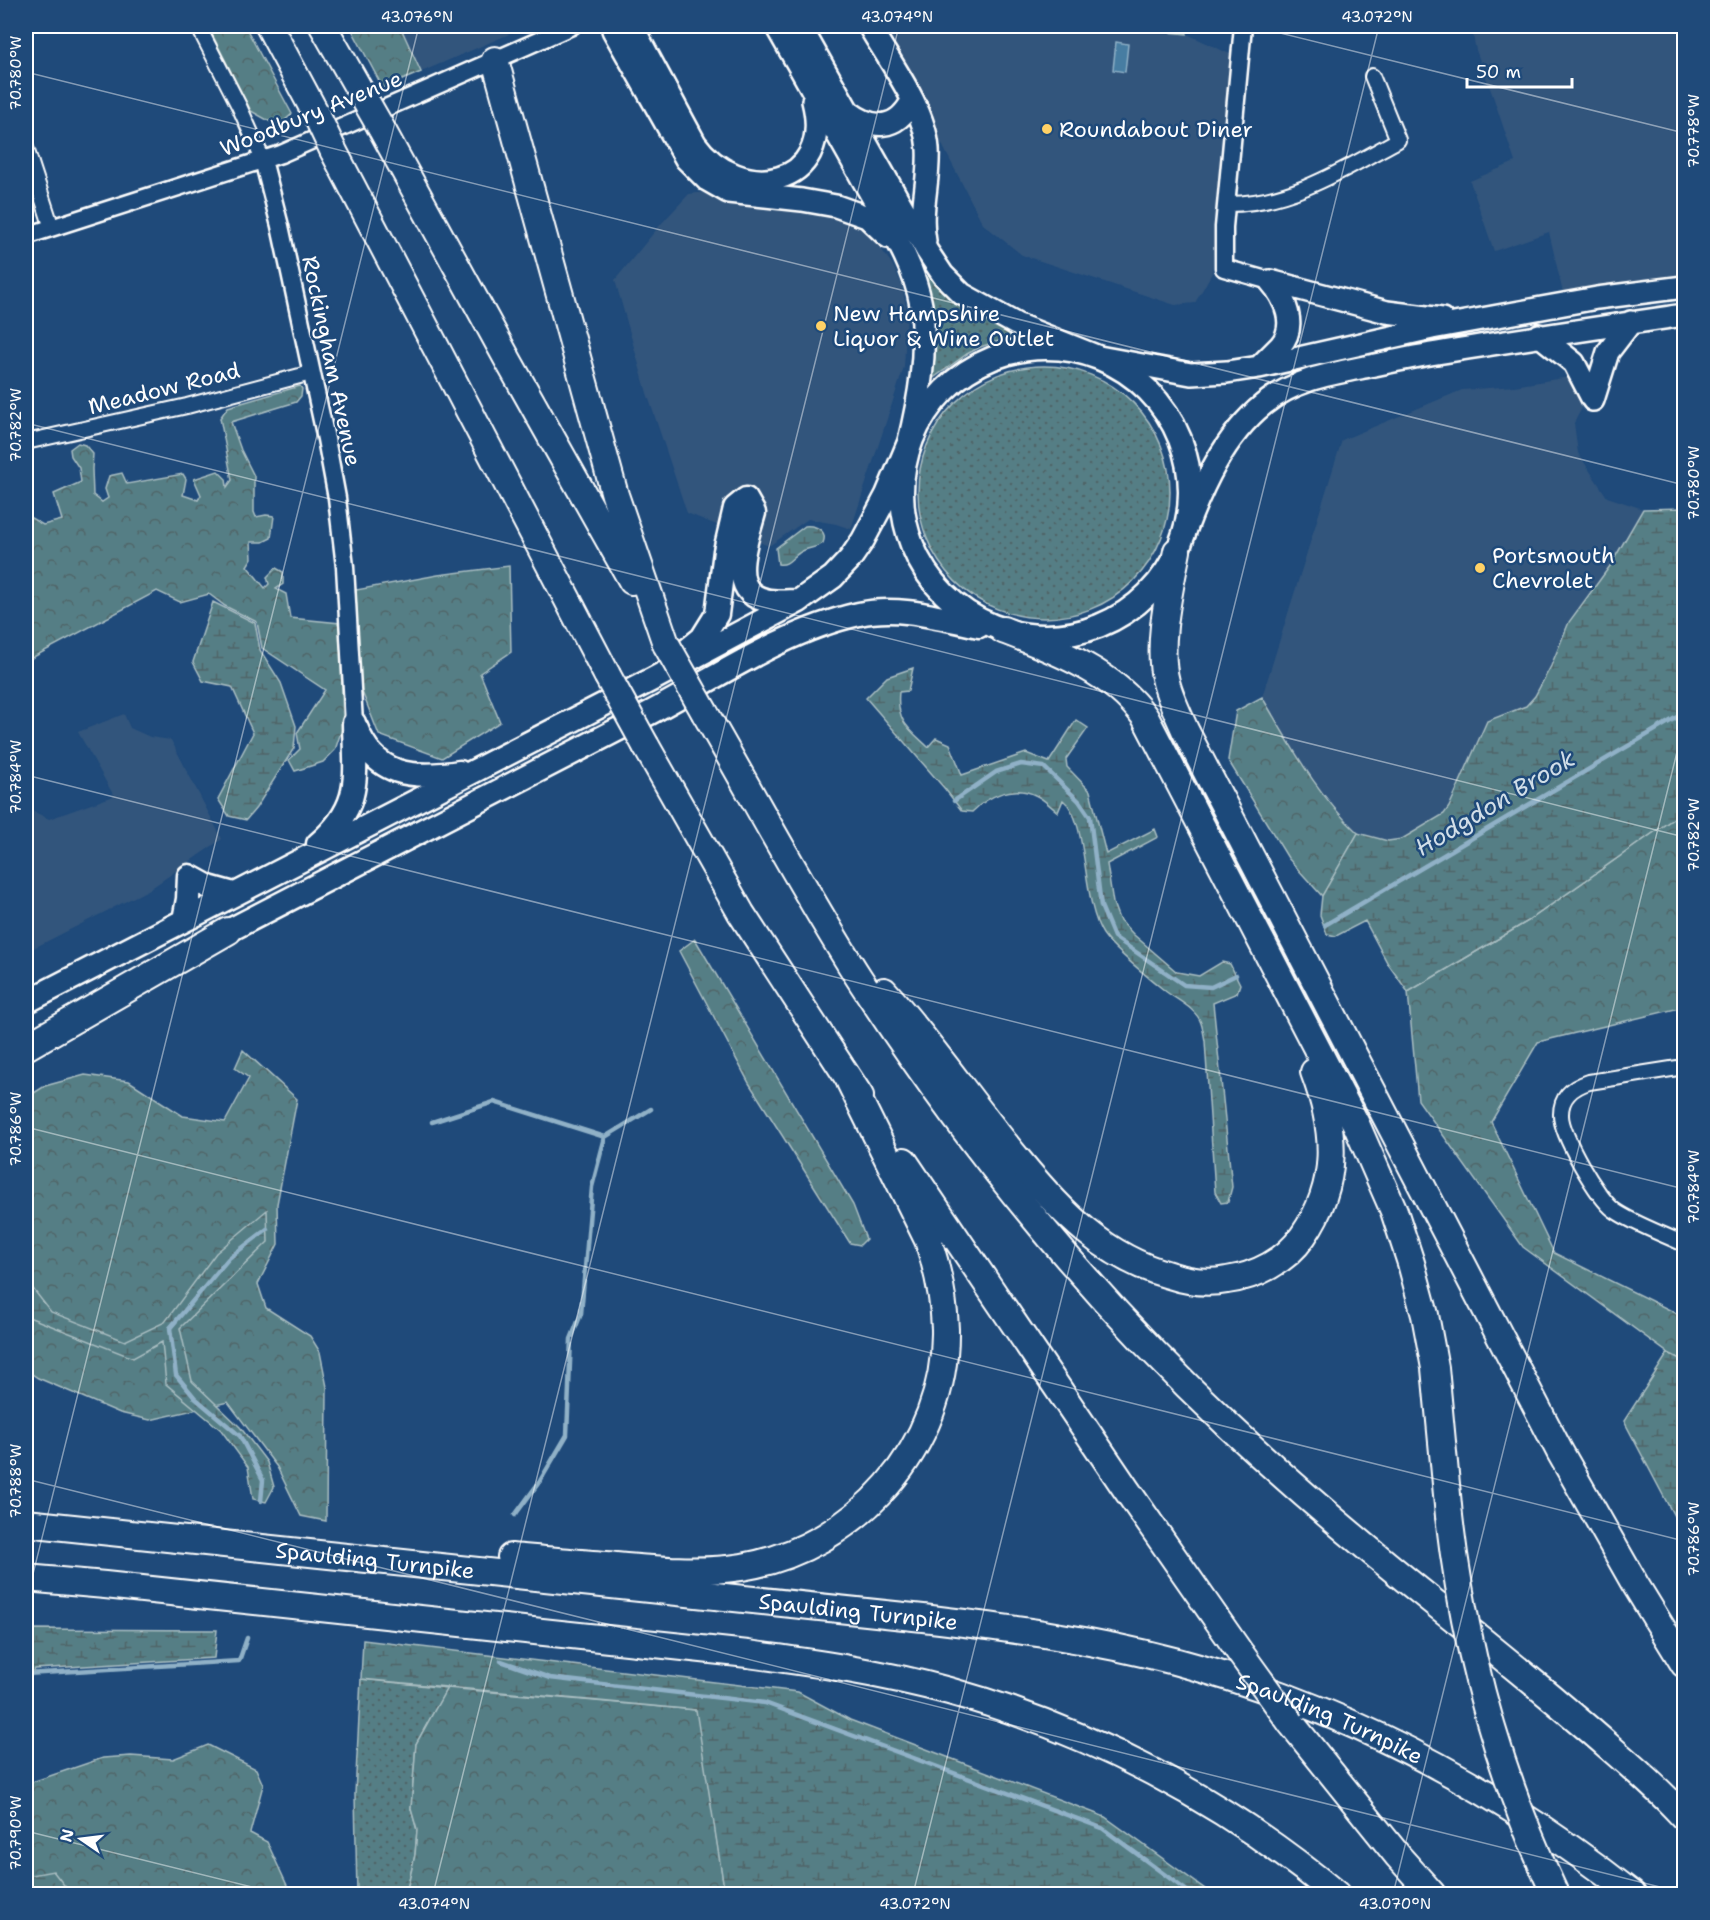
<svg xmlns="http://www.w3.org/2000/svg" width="1710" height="1920" viewBox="0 0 1710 1920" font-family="'Shantell Sans',sans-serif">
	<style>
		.built { fill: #32557c }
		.grass { fill: url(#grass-dots); stroke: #aabec2; stroke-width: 1.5 }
		.forest { fill: url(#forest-crowns); stroke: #aabec2; stroke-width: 1.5 }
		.wetland { fill: url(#wetland-marsh); stroke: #aabec2; stroke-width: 1.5 }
		.water { fill: #467da2; stroke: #90b1c7; stroke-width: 1.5 }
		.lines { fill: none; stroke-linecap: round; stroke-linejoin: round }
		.stream { stroke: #90b1c7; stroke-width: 4.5 }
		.minor-casing { stroke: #fff; stroke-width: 18 }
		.tertiary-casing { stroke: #fff; stroke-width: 21 }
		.primary-casing { stroke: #fff; stroke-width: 26 }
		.trunk-casing { stroke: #fff; stroke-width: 27 }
		.motorway-casing { stroke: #fff; stroke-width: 30 }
		.minor { stroke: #1f4a7a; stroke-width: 14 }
		.tertiary { stroke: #1f4a7a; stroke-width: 16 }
		.primary { stroke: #1f4a7a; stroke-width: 21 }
		.trunk { stroke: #1f4a7a; stroke-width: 22 }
		.motorway { stroke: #1f4a7a; stroke-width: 26 }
		.motorway-bridge-casing { stroke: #fff; stroke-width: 30; stroke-linecap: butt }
		.motorway-bridge { stroke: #1f4a7a; stroke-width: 26 }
		.ticks { fill: none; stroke: #fff; stroke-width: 1.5; stroke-opacity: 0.45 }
		.poi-dot { fill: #ffd166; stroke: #1f4a7a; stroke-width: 2 }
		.labels { text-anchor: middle; stroke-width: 5; stroke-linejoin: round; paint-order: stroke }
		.street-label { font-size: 22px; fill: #fff; stroke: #1f4a7a }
		.poi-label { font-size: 22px; fill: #fff; stroke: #1f4a7a; text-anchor: start }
		.water-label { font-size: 24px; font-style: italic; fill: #d1dee8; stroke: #1f4a7a }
		.neatline { fill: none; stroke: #fff; stroke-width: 2 }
		.ticks-label { font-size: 15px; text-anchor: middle; fill: #fff }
	</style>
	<defs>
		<pattern id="grass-dots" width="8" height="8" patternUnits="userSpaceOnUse" patternTransform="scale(1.5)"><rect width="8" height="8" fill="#557e85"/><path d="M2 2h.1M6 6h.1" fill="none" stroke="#506568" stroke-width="1.8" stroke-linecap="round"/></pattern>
		<pattern id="forest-crowns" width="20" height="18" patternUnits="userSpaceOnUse" patternTransform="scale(1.5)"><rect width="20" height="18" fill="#557e85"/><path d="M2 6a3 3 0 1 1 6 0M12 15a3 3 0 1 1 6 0" fill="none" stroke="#506568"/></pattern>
		<pattern id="wetland-marsh" width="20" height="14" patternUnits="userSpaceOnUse" patternTransform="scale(1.5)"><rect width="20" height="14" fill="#557e85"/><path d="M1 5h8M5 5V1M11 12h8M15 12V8" fill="none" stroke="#506568"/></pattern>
	</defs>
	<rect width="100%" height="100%" fill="#1f4a7a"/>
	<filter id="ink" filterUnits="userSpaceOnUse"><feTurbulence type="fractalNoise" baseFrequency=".0167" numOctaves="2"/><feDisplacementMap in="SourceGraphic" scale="12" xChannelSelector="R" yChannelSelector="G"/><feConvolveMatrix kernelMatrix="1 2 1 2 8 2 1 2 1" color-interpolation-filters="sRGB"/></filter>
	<g filter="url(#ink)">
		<path class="built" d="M400,26H528L421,72Z
			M883,26H1105L1187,34L1232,55L1212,273L1195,303L1175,305L1022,255L983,224L933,127L913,75Z
			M1471,26H1682L1684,33V274L1563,293L1549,232L1494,251L1470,181L1515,162L1494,99L1476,50Z
			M706,192L766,205L822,212L860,220L892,264L902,285L907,311L904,367L851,529L836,524L808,519L769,546L687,513L647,393L615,280L661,224L689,194Z
			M1575,376L1584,404L1574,423L1578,453L1607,497L1643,509L1610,566L1569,622L1551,666L1535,696L1526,706L1487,721L1449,807L1444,814L1403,839L1388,841L1358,833L1338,814L1310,778L1262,697L1342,440L1462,390L1514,386Z
			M124,714L130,728L150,737L171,740L222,839L150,889L26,952V808L49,819L114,796L78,732Z"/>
		<path class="grass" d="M932,274L1006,327L1010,334L1008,338L980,347L967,354L932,379H929C933,343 935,313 925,278Z
			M918 492a126 126 0 1 1 252 0a126 126 0 1 1-252 0Z
			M361,1679L447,1688L416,1744L411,1809L417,1830L415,1855L406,1894H357L355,1794Z"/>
		<path class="forest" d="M208,26H245L292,114L278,126L251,111Z
			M350,26H400L421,72L383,88Z
			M1105,26H1184L1187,34Z
			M300,386L302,389L301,396L296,402L231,422L241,450L254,476V512L256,517L266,515L274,516L271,538L263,542H251L252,558L247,566L265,588L269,584L267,577L276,568L283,572V584L276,589L286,594L290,618L340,623L343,726L335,750L323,762L295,771L289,760L300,749L297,733L325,690L262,648L257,622L225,606L209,594L180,602L157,591L26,661V515L43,525L62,520L54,494L81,482L79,468L71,456L70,449L78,443L85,445L93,454L92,469L93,495L102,502L108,498L105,489L109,476L122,473L127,484L183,474L186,479L183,495L198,500L201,495L194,479L218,471L226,479L227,487L232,480L220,418L228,407Z
			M509,566L511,652L480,673L500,722L442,758L379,735L359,684L356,590L438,575Z
			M1262,697C1291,745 1316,794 1358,833L1322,896L1288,858L1228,760L1236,711Z
			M1684,811V1007L1538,1042L1491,1122L1554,1253L1684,1317V1361L1668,1353L1523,1247L1418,1100L1408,992L1528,921Z
			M695,939L853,1205L866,1239L860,1245L850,1243L749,1083L679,951Z
			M243,1050L297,1099L277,1204L278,1244L258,1284L266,1308L310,1336L320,1352L327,1387L326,1521L301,1516L277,1467L228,1402L150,1420L120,1413L38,1378L26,1370V1296L30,1277L26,1272V1098L45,1086L85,1075L129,1081L183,1116L225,1122L249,1078L235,1068Z
			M447,1688L697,1710L725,1894H406L415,1855L417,1830L411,1809L416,1744Z
			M208,1745L256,1769L263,1785L250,1833L267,1842L291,1894H26V1784L103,1758L131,1756L173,1759Z"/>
		<path class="wetland" d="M1684,508V811L1528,921L1408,992L1388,964L1365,921L1336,936L1327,934L1320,915L1322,896L1358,833L1388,841L1402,839L1444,814L1449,807L1487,721L1526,706L1535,696L1551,666L1569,622L1610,566L1643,509Z
			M805,526C816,525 828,531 823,543C816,549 807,547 799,553C791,558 788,566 778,564L776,548Z
			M213,602L255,623L260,650L281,683L296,726L294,748L256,808L246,820L229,816L218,799L253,733L232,687L203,681L193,662Z
			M913,668L908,691L899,692C896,721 908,728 928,747L936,738L950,744L962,775L1026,753L1049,762L1076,720L1088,728L1066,759L1067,767L1090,791L1106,854L1155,829L1158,837L1107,864L1113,903L1119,919L1134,935L1177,972L1199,976L1222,962L1230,964L1240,984L1237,993L1213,1003L1232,1187L1228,1202L1221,1203L1215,1192L1205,1041C1204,1035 1203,1029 1201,1023C1196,1008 1176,1000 1164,990C1149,978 1113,949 1103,934C1081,900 1089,820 1063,800L1058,812C1051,807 1043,798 1035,795C1013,784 988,796 972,812L962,811L945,789L866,698L887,677Z
			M267,1210L268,1242L180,1328L192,1381L240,1427L267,1462L274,1487L266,1502L253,1499L248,1467L221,1430L166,1384L162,1342L133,1358L26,1316V1280L51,1312L125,1341L165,1322L216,1253Z
			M1668,1353L1684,1361V1535L1624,1421Z
			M26,1629L217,1630L214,1658L35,1669L26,1684Z
			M363,1640L798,1692L850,1720L1105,1817L1212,1894H725L696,1710L361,1679Z
			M53,1871L71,1894H26V1876Z"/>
		<path class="water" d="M1116,42L1128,44L1125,72L1113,70Z"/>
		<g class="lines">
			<path class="stream" d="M954,801L996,772L1021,764L1044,767L1079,801L1090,817L1101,906L1114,937L1184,985L1211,987L1236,975
				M1325,925L1684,713
				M432,1122L494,1102L605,1137L651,1109
				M261,1501L263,1480L240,1436L195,1398L176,1375L170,1328L229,1258L267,1229
				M515,1515L540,1481L567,1435L571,1339L581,1314L592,1187L605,1137
				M501,1661L550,1678L765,1703L1102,1828L1191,1894
				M26,1674L239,1661L247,1638"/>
			<defs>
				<path id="minor" d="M198,26L239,106L263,160
					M26,148L52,228
					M1226,204C1289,205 1345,169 1398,140L1372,76
					M26,442L187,406L311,373
					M1684,1067L1589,1082C1573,1087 1561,1096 1561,1114C1560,1134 1598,1198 1614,1210C1632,1223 1663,1234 1684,1244"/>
				<path id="tertiary" d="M1243,26L1224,227V268L1270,281
					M263,160L280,226L326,439L337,498L345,567L354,723
					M26,236L281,154L572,26"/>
				<path id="primary" d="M613,26V30L686,159L707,180L728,192L802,200L836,206L867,217L888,237
					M632,26L695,143C739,205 835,188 813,101
					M776,26C807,80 837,134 868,189C888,225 914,263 921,305C928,352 919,400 908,445
					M800,26L927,251L943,275L962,294L1016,324L1099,357L1191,374L1227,372L1259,367L1432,328L1597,298L1684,287
					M869,26C889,61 925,108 928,149C930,180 919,210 925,241
					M848,111C873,130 896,131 912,101
					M1270,281L1387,312L1442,319
					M1539,335L1574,363L1593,400
					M1259,367C1266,360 1273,353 1280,346C1298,326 1285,298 1270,281
					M1593,400L1608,352L1631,322
					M1184,534C1201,488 1224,436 1264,404C1294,380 1329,374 1365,367C1389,362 1413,357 1437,353C1519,339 1602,327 1684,315"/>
				<path id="trunk" d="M902 492a144 144 0 1 1 288 0a144 144 0 1 1-288 0Z
					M681,655L702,638L717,614L725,551L735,508L746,499L754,513C747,539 726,591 765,600C776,603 788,601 799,601
					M356,727C375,777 413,779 460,772
					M318,844C363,805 355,778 354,723
					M184,920L188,899L189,876L209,887L234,894
					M228,931C366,860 504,788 642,717C712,681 782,631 859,614C899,605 940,618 979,626
					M26,1002L653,679L799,601L833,577L850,559L863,540L887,495L908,445"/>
				<g id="motorway">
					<path d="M269,26L316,114"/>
					<path d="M323,26L360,91"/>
					<path d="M495,60L615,495L666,644"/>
					<path d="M380,126L509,362L632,581"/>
					<path d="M333,150L607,675"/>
					<path d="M1177,551C1170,588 1156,645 1166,682C1170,698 1178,714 1185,730L1560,1452L1635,1584L1684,1664"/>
					<path d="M1003,630C1055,650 1112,671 1145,717L1356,1124L1394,1211L1411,1263L1425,1315L1435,1368L1449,1516"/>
					<path d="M705,713C756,801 804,892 859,978C965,1142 1088,1294 1230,1427C1298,1491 1368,1550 1441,1608C1492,1648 1542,1689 1591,1731C1623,1759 1656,1786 1684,1817"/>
					<path d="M646,746L741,913L860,1096"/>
					<path d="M884,991C933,1045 973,1106 1020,1162C1061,1212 1104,1257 1169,1275C1187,1281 1207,1284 1227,1280C1256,1276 1286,1261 1303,1236C1340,1183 1336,1130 1314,1072"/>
					<path d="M26,1047L228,931"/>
					<path d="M904,1161L1126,1489L1241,1654"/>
					<path id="s1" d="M26,1523L923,1618C1008,1628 1092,1639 1174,1661C1342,1706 1496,1787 1632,1894"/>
					<path d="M511,1557C542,1560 574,1562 606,1565C651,1569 697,1574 742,1567C856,1548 947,1447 945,1329C944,1298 938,1270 928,1240L850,1082"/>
					<path d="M26,1578L105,1585L748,1654C816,1663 883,1673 949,1691C1090,1730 1224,1801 1336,1894"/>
					<path d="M1291,1723L1398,1856L1432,1894"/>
				</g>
			</defs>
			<use href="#minor" class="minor-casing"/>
			<use href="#tertiary" class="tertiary-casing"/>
			<use href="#primary" class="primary-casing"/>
			<use href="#trunk" class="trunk-casing"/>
			<use href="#motorway" class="motorway-casing"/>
			<use href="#minor" class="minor"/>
			<use href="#tertiary" class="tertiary"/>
			<use href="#primary" class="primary"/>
			<use href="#trunk" class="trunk"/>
			<use href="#motorway" class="motorway"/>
			<defs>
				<path id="motorway-bridge" d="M360,91L380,126
					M316,114L333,150
					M666,644L705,713
					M607,675L646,746
					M1449,1516C1464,1646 1499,1775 1555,1894
					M1241,1654L1291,1723"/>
			</defs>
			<use href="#motorway-bridge" class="motorway-bridge-casing"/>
			<use href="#motorway-bridge" class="motorway-bridge"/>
		</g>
	</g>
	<path class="ticks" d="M1252,26L1684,133M26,72L1684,485M26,423L1684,837M26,775L1684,1189M26,1127L1684,1541M26,1479L1684,1893M26,1602L419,26M26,1831L280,1894M433,1894L899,26M913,1894L1379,26M1393,1894L1684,724"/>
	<g class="poi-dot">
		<circle cx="1047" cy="129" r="6"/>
		<circle cx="821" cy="326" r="6"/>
		<circle cx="1480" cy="568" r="6"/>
	</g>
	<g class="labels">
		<g class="street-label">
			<text transform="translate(311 113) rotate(-22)" y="8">Woodbury Avenue</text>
			<text transform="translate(332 361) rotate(78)" y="8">Rockingham Avenue</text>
			<text transform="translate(164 388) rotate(-14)" y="8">Meadow Road</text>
			<text dy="8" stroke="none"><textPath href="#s1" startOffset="351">Spaulding Turnpike</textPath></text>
			<text dy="8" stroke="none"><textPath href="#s1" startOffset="837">Spaulding Turnpike</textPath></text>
			<text dy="8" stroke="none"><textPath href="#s1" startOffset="1323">Spaulding Turnpike</textPath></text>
		</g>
		<g class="poi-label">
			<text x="1059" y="137">Roundabout Diner</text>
			<text x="833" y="321">New Hampshire<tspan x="833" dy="25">Liquor &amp; Wine Outlet</tspan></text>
			<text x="1492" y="563">Portsmouth<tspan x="1492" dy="25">Chevrolet</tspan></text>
		</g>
		<g class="water-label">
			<text transform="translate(1495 803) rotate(-31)" y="8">Hodgdon Brook</text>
		</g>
	</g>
	<rect width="1710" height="1920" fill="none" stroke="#1f4a7a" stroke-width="66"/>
	<g transform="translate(81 1839) rotate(284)" stroke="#1f4a7a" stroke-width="4.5" paint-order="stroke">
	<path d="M0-4.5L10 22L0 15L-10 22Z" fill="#ffffff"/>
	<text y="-9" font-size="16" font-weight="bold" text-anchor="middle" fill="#ffffff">N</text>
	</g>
	<path d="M1467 78v9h105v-9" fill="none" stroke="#ffffff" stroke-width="3"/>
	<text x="1476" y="78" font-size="18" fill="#ffffff" stroke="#1f4a7a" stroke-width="4.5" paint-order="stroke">50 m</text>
	<rect x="33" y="33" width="1644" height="1854" class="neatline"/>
	<g class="ticks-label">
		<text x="417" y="22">43.076°N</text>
		<text x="897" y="22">43.074°N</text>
		<text x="1377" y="22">43.072°N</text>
		<text transform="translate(16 73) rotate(-90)" y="5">70.780°W</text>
		<text transform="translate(1694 131) rotate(-90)" y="5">70.778°W</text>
		<text transform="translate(16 425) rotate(-90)" y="5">70.782°W</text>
		<text transform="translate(1694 483) rotate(-90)" y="5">70.780°W</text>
		<text transform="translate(16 777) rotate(-90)" y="5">70.784°W</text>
		<text transform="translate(1694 835) rotate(-90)" y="5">70.782°W</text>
		<text transform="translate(16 1129) rotate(-90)" y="5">70.786°W</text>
		<text transform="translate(1694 1187) rotate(-90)" y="5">70.784°W</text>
		<text transform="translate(16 1481) rotate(-90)" y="5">70.788°W</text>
		<text transform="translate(1694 1539) rotate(-90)" y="5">70.786°W</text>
		<text transform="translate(16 1833) rotate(-90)" y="5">70.790°W</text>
		<text x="434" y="1909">43.074°N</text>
		<text x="915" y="1909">43.072°N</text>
		<text x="1395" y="1909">43.070°N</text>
	</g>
</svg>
